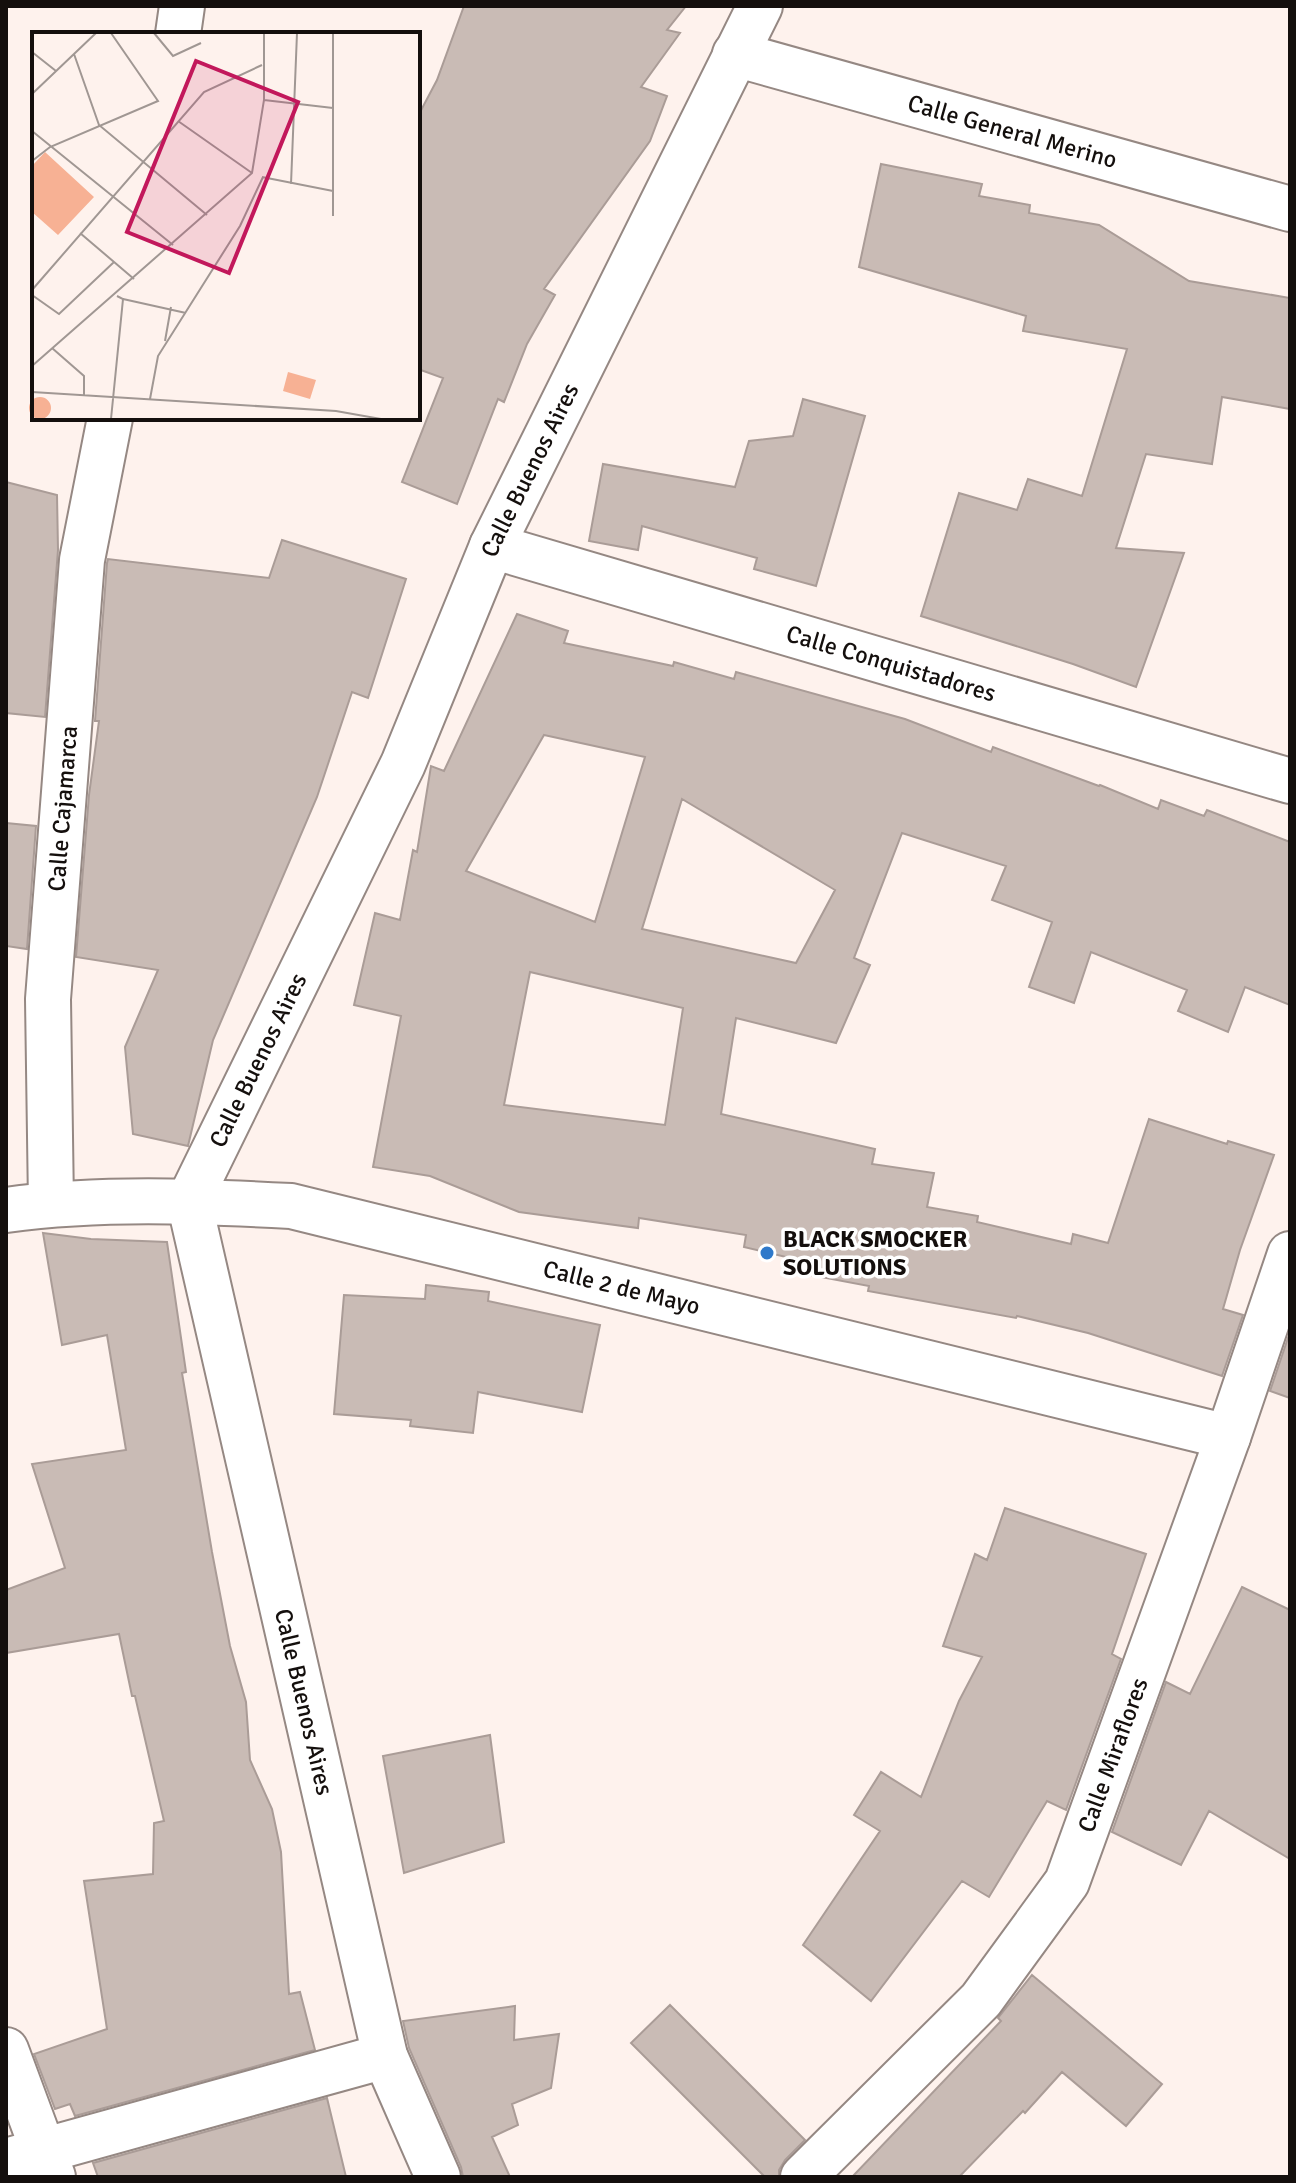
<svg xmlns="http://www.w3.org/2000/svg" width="1296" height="2183" viewBox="0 0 1296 2183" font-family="Signika,sans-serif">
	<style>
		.building { fill: #c9bbb5; stroke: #aa9c97; stroke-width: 2; fill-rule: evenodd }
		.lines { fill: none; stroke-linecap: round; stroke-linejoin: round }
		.minor-casing { stroke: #958883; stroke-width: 48 }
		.minor { stroke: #fff; stroke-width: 44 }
		.poi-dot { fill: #2f79ca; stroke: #fff; stroke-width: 3 }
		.labels { text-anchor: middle; stroke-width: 7; stroke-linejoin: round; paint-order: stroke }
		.street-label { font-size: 24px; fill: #140f0d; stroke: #fff }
		.poi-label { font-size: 24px; font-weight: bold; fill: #140f0d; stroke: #fff; text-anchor: start }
		.inset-road { fill: none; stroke: #a09793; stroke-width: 2 }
		.view { fill: #c2185b; fill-opacity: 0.15; stroke: #c2185b; stroke-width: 4 }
		.inset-edge { fill: none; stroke: #140f0d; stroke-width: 4 }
	</style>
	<rect width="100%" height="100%" fill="#fef2ed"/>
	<path class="building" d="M464,6H686L667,30L680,33L641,87L667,96L650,141L544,289L555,295L527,344L504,402L498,399L457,504L402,482L443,378L418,369V116L437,80Z
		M881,164L982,184L979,196L1030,205L1029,213L1099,225L1189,281L1290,298V409L1222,397L1212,464L1146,454L1116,548L1184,553L1136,687L1073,664L921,616L959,493L1017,510L1028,479L1082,496L1127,349L1023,331L1026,316L859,267Z
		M803,399L865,416L816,586L754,569L757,558L642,526L638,550L589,541L603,464L735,487L749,441L793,436Z
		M6,482L57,495L58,550L45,717L6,713Z
		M282,540L406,579L368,698L352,692L317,797L213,1040L188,1146L133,1134L125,1047L158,970L76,957L89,795L99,721H95L107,563L108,559L269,578Z
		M517,614L568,631L564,643L673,666L674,662L734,679L736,672L905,719L991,752L993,747L1099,786L1100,785L1158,809L1161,800L1204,816L1207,810L1290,842V1005L1245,987L1228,1032L1178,1011L1187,990L1091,952L1074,1003L1029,987L1052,922L992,900L1006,866L902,833L854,958L870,965L836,1043L736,1018L721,1114L875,1149L872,1164L934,1173L927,1207L978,1216L977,1222L1071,1244L1073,1234L1108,1243L1149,1119L1227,1144L1228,1141L1274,1155L1240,1250L1223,1309L1243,1315L1222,1376L1088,1333L1017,1316L1016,1318L868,1291L869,1286L805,1274L807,1262L744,1247L746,1235L639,1218L638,1228L519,1212L430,1176L373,1167L401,1016L354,1005L375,913L400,920L413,850L417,852L431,766L444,771ZM544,735L645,757L595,922L466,871ZM682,799L835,890L796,963L642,929ZM530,972L683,1008L665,1125L504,1105Z
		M6,823L36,826L27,949L6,946Z
		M43,1233L91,1239L167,1242L186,1372L182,1373L212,1552L230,1646L246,1702L250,1760L272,1809L281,1852L289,1994L300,1992L315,2050L75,2116L70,2104L55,2109L34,2054L107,2029L84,1881L153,1874L154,1823L164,1821L135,1696H132L119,1634L6,1653V1590L65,1568L32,1464L126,1450L107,1335L62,1345Z
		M426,1285L489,1292L488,1301L600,1325L582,1412L478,1392L473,1433L410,1426L411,1420L334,1414L344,1295L425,1299Z
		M1290,1332V1398L1270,1391Z
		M1005,1508L1146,1554L1112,1654L1121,1659L1066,1810L1047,1801L989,1897L962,1881L871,2001L803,1945L880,1831L854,1815L881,1772L921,1797L959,1701L982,1657L943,1646L975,1554L987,1560Z
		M1242,1587L1290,1610V1859L1209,1811L1181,1865L1112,1832L1166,1682L1190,1694Z
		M490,1735L504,1842L404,1873L383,1756Z
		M1032,1975L1162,2084L1126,2126L1062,2072L1025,2113L1023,2111L959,2177H852L1001,2021L998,2018Z
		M670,2005L805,2140L785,2160L779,2170V2177H765L631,2043Z
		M515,2006L514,2040L559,2034L551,2088L512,2104L518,2125L492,2137L510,2177H463L461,2167L409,2048L403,2021Z
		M327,2098L346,2177H98L93,2163Z"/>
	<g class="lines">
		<defs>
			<g id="minor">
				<path d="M178,34L182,6"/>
				<path id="s1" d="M735,54L1290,209"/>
				<path id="s2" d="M492,546L1290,781"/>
				<path id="s3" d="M51,1204L48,999L82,560L110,418"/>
				<path id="s4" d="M6,1210C100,1197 196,1201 291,1206L1228,1437"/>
				<path d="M6,2050L53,2177"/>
				<path d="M6,2161L385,2056"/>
				<path id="s5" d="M438,2177L385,2056L189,1201L403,764L492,546L760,6"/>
				<path id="s6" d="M803,2177L981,2000L1067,1882L1228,1437L1290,1254"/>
			</g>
		</defs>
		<use href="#minor" class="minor-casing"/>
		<use href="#minor" class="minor"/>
	</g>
	<circle class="poi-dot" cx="767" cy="1253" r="8"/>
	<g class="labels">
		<g class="street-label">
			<text dy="8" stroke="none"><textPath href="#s1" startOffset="288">Calle General Merino</textPath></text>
			<text dy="8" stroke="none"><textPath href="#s5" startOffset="1816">Calle Buenos Aires</textPath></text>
			<text dy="8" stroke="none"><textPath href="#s2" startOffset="416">Calle Conquistadores</textPath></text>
			<text dy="8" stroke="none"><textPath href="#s3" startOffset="396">Calle Cajamarca</textPath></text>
			<text dy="8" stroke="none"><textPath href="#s5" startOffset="1166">Calle Buenos Aires</textPath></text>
			<text dy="8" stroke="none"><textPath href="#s4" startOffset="626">Calle 2 de Mayo</textPath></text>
			<text transform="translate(304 1702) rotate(77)" y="8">Calle Buenos Aires</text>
			<text dy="8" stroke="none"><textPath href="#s6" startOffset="532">Calle Miraflores</textPath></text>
		</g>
		<g class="poi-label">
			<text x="783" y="1247">BLACK SMOCKER<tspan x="783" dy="28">SOLUTIONS</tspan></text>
		</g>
	</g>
	<g transform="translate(32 32)">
		<rect width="388" height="388" fill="#fef2ed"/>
		<path d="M13,120L62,165L26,203L0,180V134ZM256,340L284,348L278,367L251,359ZM-3 376a11 11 0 1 1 22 0a11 11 0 1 1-22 0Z" fill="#f7b194"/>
		<path class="inset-road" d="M122,1L141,24L169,11M0,20L24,39M42,22L67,93L175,183M0,62L64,1M232,68L301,76M146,89L220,141M0,99L141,213M0,129L18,115L126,69L79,1M230,145L301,159M259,152L265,1M301,184V1M48,201L102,247M0,258L172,60L230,33M0,263L27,282L82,230M91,267L154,281M133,309L139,275M20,316L52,344V363M0,334L220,141L232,68V1M0,360L304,379L349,387M118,367L126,324L208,194L231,145M79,387L91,267L85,264"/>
		<path class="view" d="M164,29L266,70L197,241L95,200Z"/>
		<rect width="388" height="388" class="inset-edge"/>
	</g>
	<rect width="1296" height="2183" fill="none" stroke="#140f0d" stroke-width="16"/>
</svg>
